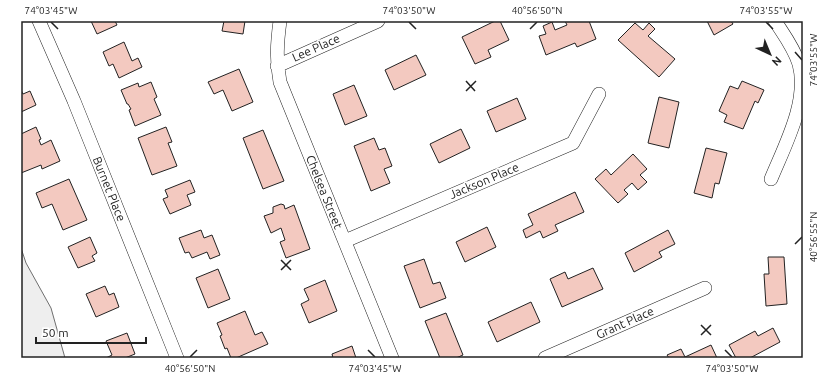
<svg xmlns="http://www.w3.org/2000/svg" width="824" height="379" viewBox="0 0 824 379" font-family="Ubuntu,sans-serif">
	<style>
		.green { fill: #eee; stroke: #6f6f6f }
		.building { fill: #f3c9c0; stroke: #222 }
		.lines { fill: none; stroke-linecap: round; stroke-linejoin: round }
		.street-casing { stroke: #222; stroke-width: 14 }
		.street { stroke: #fff; stroke-width: 13 }
		.ticks { fill: none; stroke: #222; stroke-width: 1.5 }
		.labels { text-anchor: middle; stroke-width: 3; stroke-linejoin: round; paint-order: stroke }
		.street-label { font-size: 12px; fill: #222; stroke: #fff }
		.neatline { fill: none; stroke: #222; stroke-width: 1.5 }
		.ticks-label { font-size: 10px; text-anchor: middle; fill: #222 }
	</style>
	<rect width="100%" height="100%" fill="#fff"/>
	<path class="green" d="M21,248L26,263L51,308L65,358H21Z"/>
	<path class="building" d="M91,21H115L117,25L97,34Z
		M224,21H245L243,34L222,31Z
		M495,21H500L509,40L488,50L491,57L475,64L462,37Z
		M565,21H589L596,39L577,47L575,43L546,55L539,36L546,34L543,26L552,22L555,30L567,25Z
		M707,21H731L733,24L714,35Z
		M635,23L643,30L649,23L655,29L648,36L675,59L659,77L618,40Z
		M124,42L132,61L138,58L142,67L119,78L113,64L109,66L103,52Z
		M416,55L426,75L394,90L385,70Z
		M239,69L253,102L232,111L223,90L214,94L208,82Z
		M742,81L764,90L758,103L755,101L743,129L724,122L727,115L719,111L730,86L738,89Z
		M151,82L157,97L154,99L161,115L135,126L129,110L131,109L128,104H127L121,90L138,83L139,87Z
		M354,85L367,116L345,125L333,94Z
		M21,90L23,94L30,91L36,105L21,112Z
		M659,97L679,102L669,148L648,143Z
		M517,98L526,119L496,132L487,111Z
		M36,127L41,139L39,140L41,145L51,140L60,161L42,169L41,165L21,173V134Z
		M166,127L172,142L168,143L177,166L152,175L138,138Z
		M461,129L470,148L439,163L430,144Z
		M263,130L284,181L263,189L243,138Z
		M374,138L379,150L385,148L392,166L384,169L390,183L371,191L354,146Z
		M706,148L727,153L719,184L715,183L712,198L694,193Z
		M633,154L647,169L640,175L647,182L638,190L632,183L624,190L628,194L618,203L595,179L606,169L611,175Z
		M69,179L87,220L63,230L52,204L42,208L36,193Z
		M190,180L195,192L187,195L191,205L170,214L163,199L168,197L165,190Z
		M575,192L584,212L555,225L558,231L543,238L540,231L526,238L523,230L533,225L528,214Z
		M281,204L284,205L285,209L294,205L310,249L286,258L280,242L285,240L281,228L271,233L264,216L273,213V207Z
		M487,227L496,247L465,262L456,242Z
		M201,230L204,238L212,235L220,255L210,259L207,252L192,258L189,252L185,253L179,238Z
		M668,230L675,244L659,252L662,257L634,272L625,253Z
		M90,237L97,253L92,256L95,261L78,268L68,247Z
		M768,257H784L787,304L766,306L764,274H769Z
		M424,259L433,284L440,282L446,298L420,308L404,266Z
		M593,268L603,289L562,307L550,279L565,272L568,279Z
		M218,269L230,299L208,308L196,278Z
		M325,280L337,311L309,323L301,304L309,300L304,289Z
		M105,286L109,295L114,293L119,307L96,317L86,294Z
		M531,302L540,322L497,342L488,322Z
		M245,311L255,335L262,332L268,344L236,358H231L227,348L225,349L220,336L222,335L217,323Z
		M446,313L463,355L456,358H440L425,321Z
		M773,328L780,342L750,358H736L729,345L755,331L758,336Z
		M127,333L135,354L125,358H106L112,355L106,341Z
		M711,345L717,358H669L667,355L681,349L685,357Z
		M352,346L356,358H333L332,354Z"/>
	<g class="lines">
		<defs>
			<path id="street" d="M39,21L74,101L177,358
				M280,21C277,43 276,60 280,82L392,358
				M277,66L378,21
				M771,179C785,145 809,101 799,64C794,48 784,35 775,21
				M345,241L573,143L599,94
				M545,358L705,288"/>
		</defs>
		<use href="#street" class="street-casing"/>
		<use href="#street" class="street"/>
	</g>
	<path class="ticks" d="M51,22L58,29M409,22L416,29M766,22L773,29M530,29L537,22M795,52L802,60M466,81L475,91M466,91L476,81M795,244L802,237M281,260L291,270M281,270L291,260M701,325L711,335M701,335L711,325M368,350L375,357M725,350L732,357M190,357L197,350"/>
	<g class="labels">
		<g class="street-label">
			<text transform="translate(316 48) rotate(-24)" y="4">Lee Place</text>
			<text transform="translate(484 181) rotate(-23)" y="4">Jackson Place</text>
			<text transform="translate(109 189) rotate(68)" y="4">Burnet Place</text>
			<text transform="translate(324 192) rotate(68)" y="4">Chelsea Street</text>
			<text transform="translate(625 323) rotate(-24)" y="4">Grant Place</text>
		</g>
	</g>
	<rect width="824" height="379" fill="none" stroke="#ffffff" stroke-width="44"/>
	<g transform="translate(770 54) rotate(136)" stroke="#ffffff" stroke-width="3" paint-order="stroke">
	<path d="M0-3L7 15L0 10L-7 15Z" fill="#222222"/>
	<text y="-6" font-size="11" font-weight="bold" text-anchor="middle" fill="#222222">N</text>
	</g>
	<path d="M36 337v6h110v-6" fill="none" stroke="#222222" stroke-width="2"/>
	<text x="42" y="337" font-size="12" fill="#222222" stroke="#ffffff" stroke-width="3" paint-order="stroke">50 m</text>
	<rect x="22" y="22" width="780" height="335" class="neatline"/>
	<g class="ticks-label">
		<text x="51" y="14">74°03'45"W</text>
		<text x="409" y="14">74°03'50"W</text>
		<text x="537" y="14">40°56'50"N</text>
		<text x="766" y="14">74°03'55"W</text>
		<text transform="translate(813 60) rotate(-90)" y="4">74°03'55"W</text>
		<text transform="translate(813 237) rotate(-90)" y="4">40°56'55"N</text>
		<text x="190" y="372">40°56'50"N</text>
		<text x="375" y="372">74°03'45"W</text>
		<text x="732" y="372">74°03'50"W</text>
	</g>
</svg>
